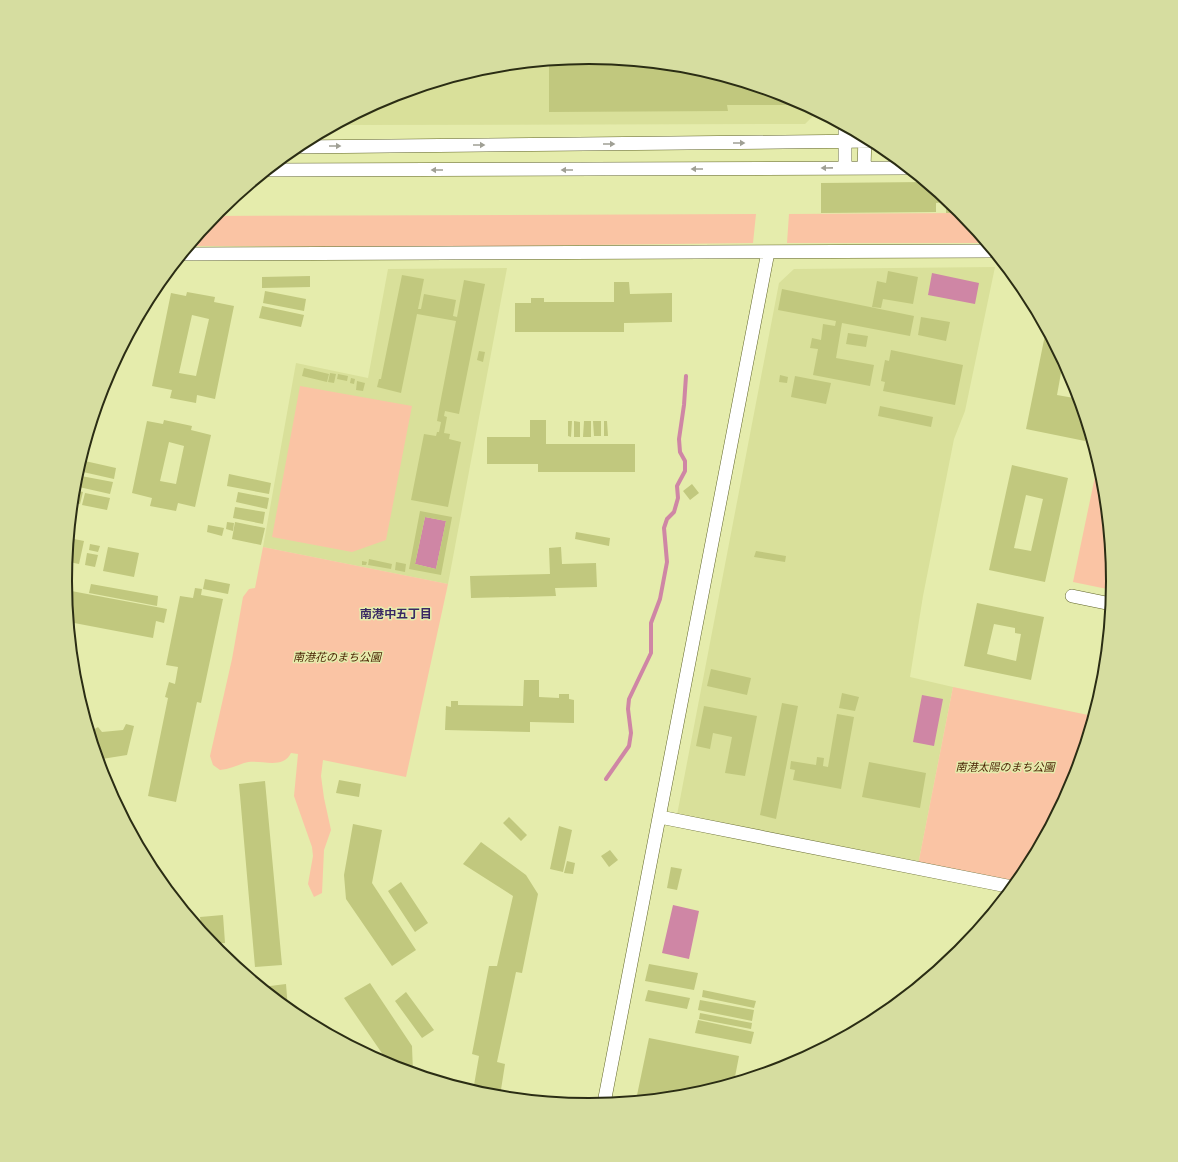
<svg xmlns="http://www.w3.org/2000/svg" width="1178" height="1162" viewBox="0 0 1178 1162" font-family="'Times New Roman','Noto Sans JP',serif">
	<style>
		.built { fill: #d9e09a }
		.green { fill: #fac4a4 }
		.water { fill: #cf86a5 }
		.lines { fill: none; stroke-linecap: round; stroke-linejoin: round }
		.stream { stroke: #cf86a5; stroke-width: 4 }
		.building { fill: #c1c87e; fill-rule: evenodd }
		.minor-casing { stroke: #61652a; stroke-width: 14 }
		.minor { stroke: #fff; stroke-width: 13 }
		.oneway { fill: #a0a095 }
		.labels { text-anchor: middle; stroke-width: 3; stroke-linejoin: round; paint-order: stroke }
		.park-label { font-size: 11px; font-style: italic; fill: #481f00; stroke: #e5ecac }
		.neighbourhood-label { font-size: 12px; font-weight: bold; fill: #392863; stroke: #e5ecac }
		.rim { fill: none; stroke: #2b2d14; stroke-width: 2 }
	</style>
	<rect width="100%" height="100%" fill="#e5ecac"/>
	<path class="built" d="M589,57L691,67L790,97L817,112L805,124L335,125L389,97L487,67Z
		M995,267L965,411L954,439L923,596L910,677L953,687L918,865L677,815L779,283L794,269Z
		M507,268L448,584L263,547L296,363L368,378L388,269Z"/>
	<path class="green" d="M962,213L986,243H787L789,214Z
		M756,214L753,243L420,247L189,246L214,216Z
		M300,386L412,406L386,540L352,552L272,537Z
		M1098,462L1103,479L1113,581L1112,590L1073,582Z
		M263,547L448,584L406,777L323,760L321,776L324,798L331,830L324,850L322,893L314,897L308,884L313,856L312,847L294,796L298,754L291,753C282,771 259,758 244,763C236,766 229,769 220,770L213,765L210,756L232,659L243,597L249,589L255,588Z
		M953,687L1093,716L1073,782L1025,872L1015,885L918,865Z"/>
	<path class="water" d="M932,273L979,283L975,304L928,295Z
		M425,517L446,521L436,569L415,564Z
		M922,695L943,699L934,746L913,742Z
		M673,905L699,911L689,959L662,953Z"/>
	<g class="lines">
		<path class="stream" d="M606,779L629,746L631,733L628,709L629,699L651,653V623L660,599L667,562L664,528L667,519L674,512L678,498L677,486L685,471V461L680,452L679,439L684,405L686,376"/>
	</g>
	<path class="building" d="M589,57L691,67L790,97L806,105H727L728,111L549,112V61Z
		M925,182L961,213H946V202L936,203V212L821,213V183Z
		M888,271L918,277L913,304L883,299L881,308L872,307L877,281L886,283Z
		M402,275L424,279L418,309H421L424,294L456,300L453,316L457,317L464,280L485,284L459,414L445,411L444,416L447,417L444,433L450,434L449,439L461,442L448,507L411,500L424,434L436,436L437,432H439L441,422L437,421L439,409L456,321L417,314L401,393L377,387L379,379H381Z
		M310,276V287L262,288V277Z
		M614,282H629L630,294L672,293V322L624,323V332H515V303H531V298H544V302H614Z
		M782,289L914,316L910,336L842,323L836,358L874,365L870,386L813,375L818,349L810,348L812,338L821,340L823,324L835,326L836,321L778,310Z
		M265,291L306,299L304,311L263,303Z
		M187,292L215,297L214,302L234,306L215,399L197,395L196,403L170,398L172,390L152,386L171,293L186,296ZM192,315L209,319L196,376L179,373Z
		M262,306L304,315L301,327L259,318Z
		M144,307L147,308L145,320L138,318Z
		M921,317L950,322L946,341L918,335Z
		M1046,330L1063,362L1057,395L1074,398L1076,388L1087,428L1085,441L1026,429Z
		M848,333L868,336L866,347L846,344Z
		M891,350L963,365L955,405L883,391L885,382L881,381L885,360L889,361Z
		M479,351L485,352L483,362L477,360Z
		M304,368L329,374L327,382L302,376Z
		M330,373L336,374L334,383L328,382Z
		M338,374L348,376L347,381L337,379Z
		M780,375L788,377L787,383L779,382Z
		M795,376L831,383L826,404L791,397Z
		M351,378L355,379L354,384L350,383Z
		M357,381L365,383L363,391L356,390Z
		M880,406L933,417L931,427L878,416Z
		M164,420L192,426L191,430L211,435L195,507L178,503L176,511L150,506L152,498L132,493L147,421L163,424ZM169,442L184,446L176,484L160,481Z
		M530,420H546V444H635V472H538V464H487V437H530Z
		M568,421H572L571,437L568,436Z
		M574,421L580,422V437H574Z
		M584,421H591V437H583Z
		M593,421H601V436H594Z
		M604,421H607L608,436H604Z
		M85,461L116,468L114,479L83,472Z
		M1012,465L1068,478L1045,582L989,570ZM1026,495L1043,499L1031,551L1014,548Z
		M229,474L271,483L269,494L227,486Z
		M81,476L113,482L110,494L79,487Z
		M692,484L699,493L690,500L683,491Z
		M74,490L83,492L80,504L73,503Z
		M238,492L269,498L267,509L236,502Z
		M85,493L110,498L107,510L82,505Z
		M235,507L265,512L263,524L233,518Z
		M420,511L452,517L441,575L409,569ZM425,517L446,521L436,569L415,564Z
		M227,522L234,523L233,531L226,529Z
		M235,522L265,528L261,545L232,539Z
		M208,525L224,528L222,536L207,532Z
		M576,532L610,538L609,546L575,539Z
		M74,539L84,541L79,564L69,562Z
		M90,544L100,546L98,552L89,550Z
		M108,547L139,553L134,577L103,571Z
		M561,547L562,564L596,563L597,587L555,588L556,596L471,598L470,576L550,574L549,548Z
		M756,551L786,556L785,562L754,557Z
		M87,553L98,555L95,567L85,565Z
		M369,559L392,564L391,569L368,565Z
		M362,561L367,562L366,565H362Z
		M396,562L406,564L405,572L395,570Z
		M205,579L230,584L228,594L203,589Z
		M91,584L158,596L157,606L89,593Z
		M195,588L202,589L201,595L223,599L201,703L197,702L176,802L148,796L168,698L165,697L169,682L175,684L178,667L166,665L180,596L193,598Z
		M66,590L167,609L164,623L156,621L153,638L69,622Z
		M977,603L1044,617L1031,680L964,666ZM994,624L1015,628V633L1021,634L1016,661L987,654Z
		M711,669L751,678L747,695L707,686Z
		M524,680H539V697L559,698V694H569V699L574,700V723L530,722V732L445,730L446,706L451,707V701H458V705L523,706Z
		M842,693L859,697L855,711L839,708Z
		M782,703L798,706L776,819L760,815Z
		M704,706L757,716L745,776L725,773L732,737L713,733L710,749L696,746Z
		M837,714L854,717L841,789L793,780L795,770L790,769L791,761L816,765L817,757L824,758L823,766L828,767Z
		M126,724L134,726L127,755L102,759L90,732L98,727L102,732L123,730Z
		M869,762L926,773L920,808L862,797Z
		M339,780L361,784L359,797L336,793Z
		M265,781L282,965L255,967L239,784Z
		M509,817L527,835L521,841L503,823Z
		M353,824L382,830L372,883L416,950L392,966L346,899L344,875Z
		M559,826L572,830L563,872L550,869Z
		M481,842L526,875L538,894L522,973L516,972L497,1062L505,1064L500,1096L473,1091L479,1056L472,1054L489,966H497L513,896L463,864Z
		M610,850L618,860L609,867L601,856Z
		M567,861L575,863L573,874L564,873Z
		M671,867L682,869L677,890L667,888Z
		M401,882L428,923L415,932L388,891Z
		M223,915L225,943L212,944L202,931L200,917Z
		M233,954L234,964L223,955Z
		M649,964L698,973L694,990L645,981Z
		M370,983L412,1046L413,1073L386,1064L388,1062L344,998Z
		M286,984L288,1009L262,987Z
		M648,990L690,998L687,1009L645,1001Z
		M703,990L756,1001L754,1008L702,997Z
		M406,992L434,1030L422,1038L395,1001Z
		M700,1000L754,1010L752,1021L698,1010Z
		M700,1013L752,1023L751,1029L699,1019Z
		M698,1020L754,1032L751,1044L695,1033Z
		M649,1038L739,1056L734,1082L691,1095L636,1100Z"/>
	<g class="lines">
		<defs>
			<path id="minor" d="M845,126V168
				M296,147L872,141
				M864,168L865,137
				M268,170L908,168
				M183,254L993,251
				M1072,596L1111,604
				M660,817L1012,887
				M604,1103L768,252"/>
		</defs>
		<use href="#minor" class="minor-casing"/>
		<use href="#minor" class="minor"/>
	</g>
	<defs><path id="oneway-solid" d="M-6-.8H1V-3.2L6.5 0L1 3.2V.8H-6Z"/></defs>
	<g class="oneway">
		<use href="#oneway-solid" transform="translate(739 143)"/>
		<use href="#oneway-solid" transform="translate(609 144)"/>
		<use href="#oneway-solid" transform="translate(479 145)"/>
		<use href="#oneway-solid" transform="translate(335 146)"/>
		<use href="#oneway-solid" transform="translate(827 168) rotate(179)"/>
		<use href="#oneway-solid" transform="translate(697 169) rotate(180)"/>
		<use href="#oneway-solid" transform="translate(437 170) rotate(180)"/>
		<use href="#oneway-solid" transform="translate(567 170) rotate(180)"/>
	</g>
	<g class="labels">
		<g class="park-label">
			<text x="337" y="661">南港花のまち公園</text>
			<text x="1005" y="771">南港太陽のまち公園</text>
		</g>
		<g class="neighbourhood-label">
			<text x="396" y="618">南港中五丁目</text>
		</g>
	</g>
	<path d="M0 0H1178V1162H0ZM72 581a517 517 0 1 1 1034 0a517 517 0 1 1-1034 0Z" fill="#d6dda0" fill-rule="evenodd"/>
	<path class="rim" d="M72 581a517 517 0 1 1 1034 0a517 517 0 1 1-1034 0Z"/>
</svg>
